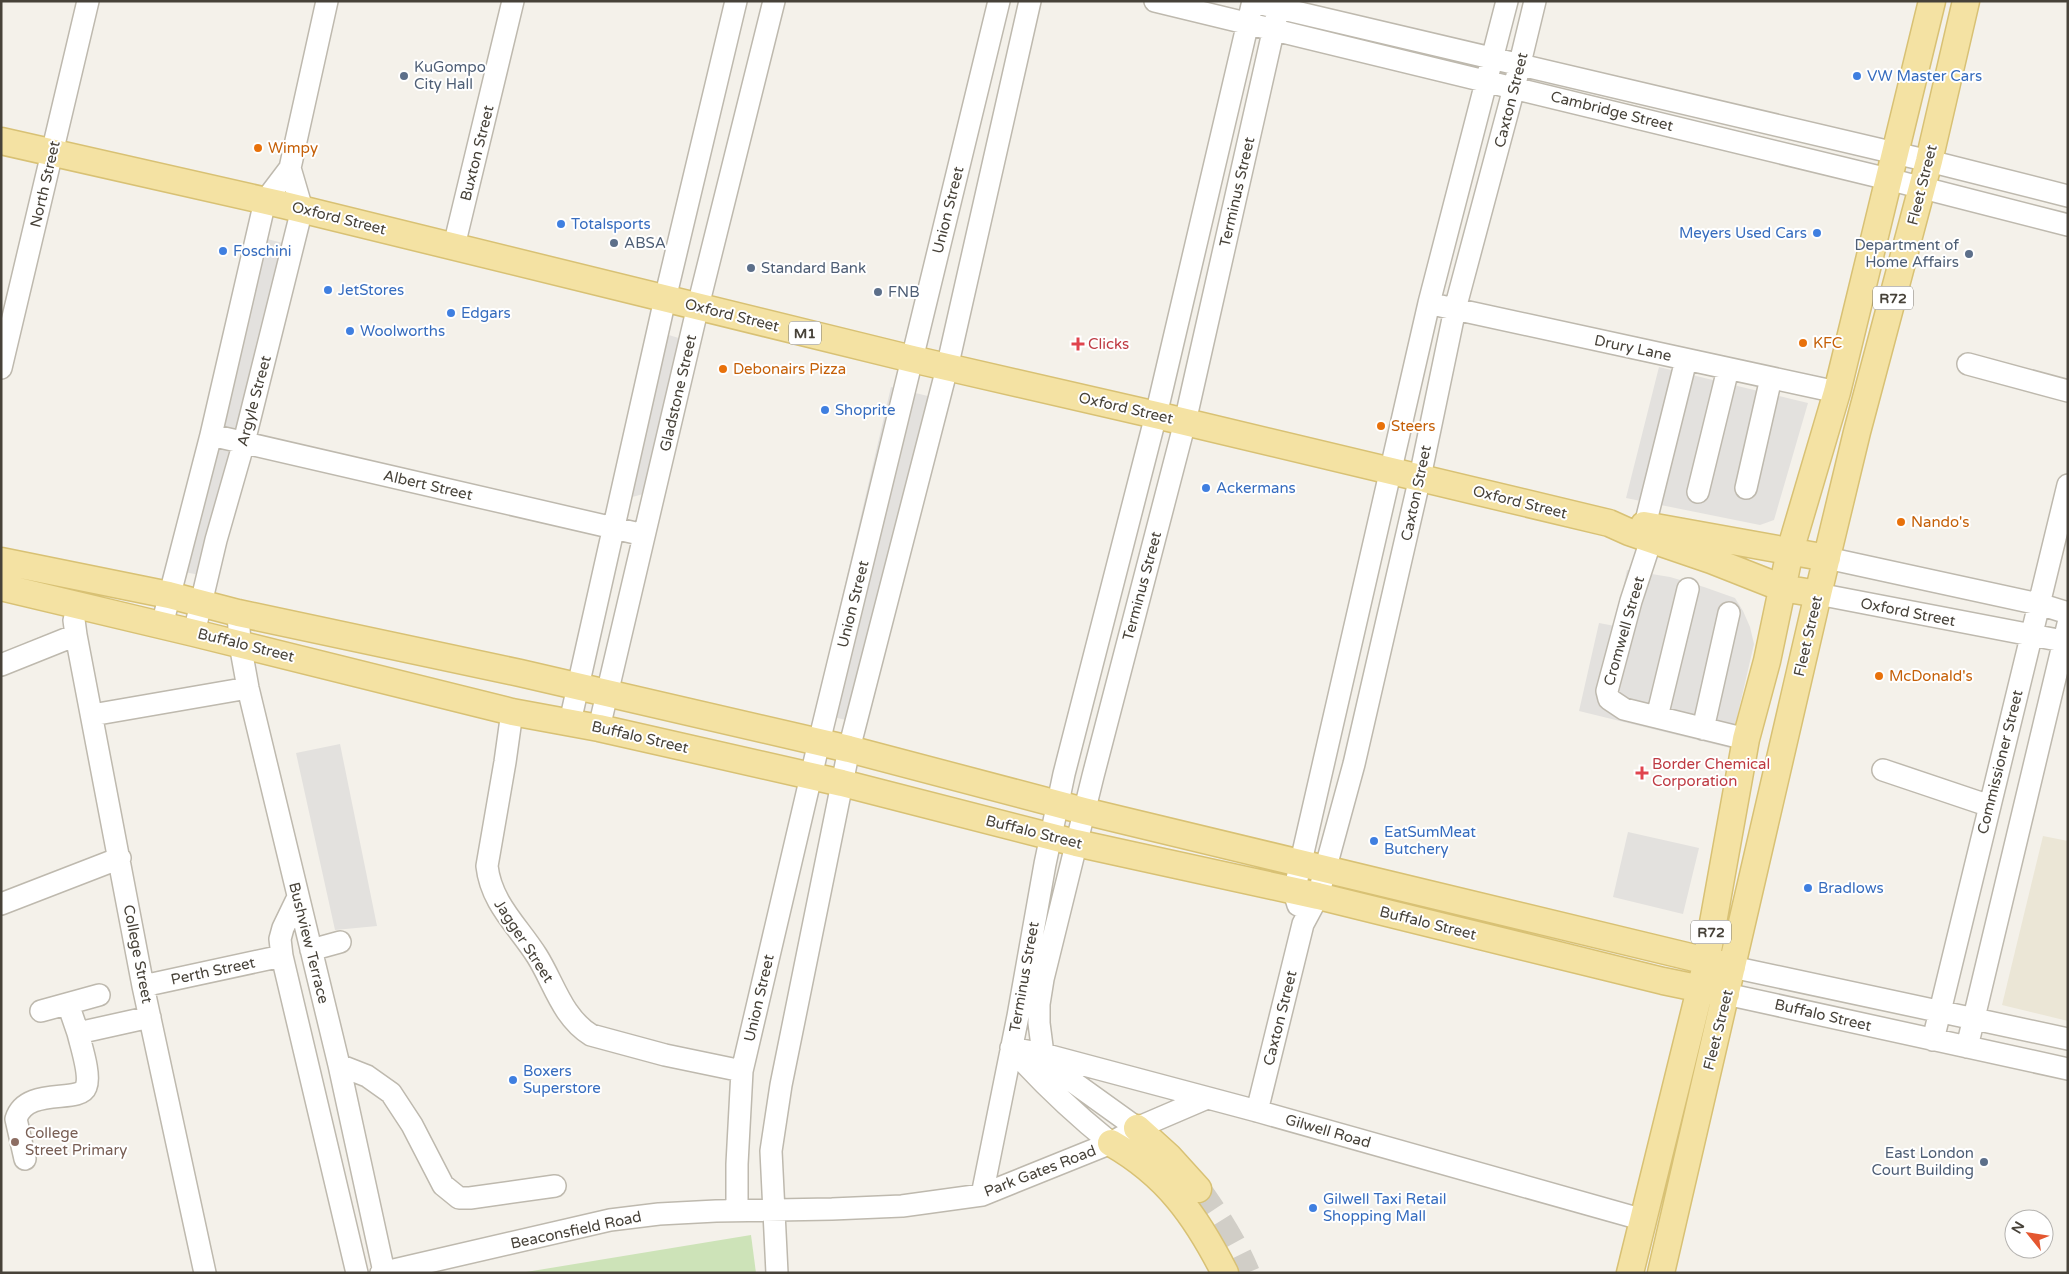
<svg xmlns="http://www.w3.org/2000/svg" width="2069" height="1274" viewBox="0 0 2069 1274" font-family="'Varela Round',sans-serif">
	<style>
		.education { fill: #ebe6d6 }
		.green { fill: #cde3b8 }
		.parking { fill: #e3e1de }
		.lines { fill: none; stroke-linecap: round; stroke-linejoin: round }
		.major-tunnel { stroke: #d1cec7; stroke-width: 26; stroke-dasharray: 26 13; stroke-linecap: butt }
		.minor-casing { stroke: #beb9ae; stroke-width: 24 }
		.major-casing { stroke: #d8c174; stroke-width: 29 }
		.minor { stroke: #fff; stroke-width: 21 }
		.major { stroke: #f4e2a3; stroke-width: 26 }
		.service-dot { fill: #5c6f8a; stroke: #fff; stroke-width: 2 }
		.shop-dot { fill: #3f7fe0; stroke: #fff; stroke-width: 2 }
		.food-dot { fill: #e8710a; stroke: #fff; stroke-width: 2 }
		.health-dot { fill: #e0444e; stroke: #fff; stroke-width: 2 }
		.education-dot { fill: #8d6e63; stroke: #fff; stroke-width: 2 }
		.labels { text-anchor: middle; stroke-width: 4; stroke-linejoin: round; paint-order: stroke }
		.shield { fill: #fff; stroke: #7e7b74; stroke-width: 1 }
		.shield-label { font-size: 14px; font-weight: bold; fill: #474239 }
		.service-label { font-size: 15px; fill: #4e5e75; stroke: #fff; text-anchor: start }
		.shop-label { font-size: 15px; fill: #366cbe; stroke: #fff; text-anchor: start }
		.street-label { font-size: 15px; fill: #474239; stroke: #fff }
		.food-label { font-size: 15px; fill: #c56008; stroke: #fff; text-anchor: start }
		.health-label { font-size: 15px; fill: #be3a42; stroke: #fff; text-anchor: start }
		.education-label { font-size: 15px; fill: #785e54; stroke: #fff; text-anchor: start }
	</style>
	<rect width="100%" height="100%" fill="#f4f1ea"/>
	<path class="education" d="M2043,836L2068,841V1021L2002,1005Z"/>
	<path class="green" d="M751,1235L756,1273H520Z"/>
	<path class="parking" d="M252,235L294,246L218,578L172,570Z
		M662,333L682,339L643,494L629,498Z
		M1659,367L1808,403L1774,520L1760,525L1626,498Z
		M891,387L940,399L864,724L815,713Z
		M1627,570L1670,577L1704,587L1735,598L1743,611L1750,627L1754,644L1730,748L1579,711L1599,623L1615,626Z
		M340,744L377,926L335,930L296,753Z
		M1628,832L1699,848L1683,914L1613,897Z"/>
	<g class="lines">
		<path class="major-tunnel" d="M1198,1189C1217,1216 1234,1242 1247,1273"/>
		<defs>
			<path id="minor" d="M1155,1L1888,179L2068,225
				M1266,5L1929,161L2068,196
				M454,246L513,1
				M1441,306L1837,392
				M1968,364L2068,391
				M1,368L88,1
				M211,435L644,535
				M1746,488L1771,378
				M1698,492L1728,369
				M1645,525L1686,360
				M1651,540L1631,601L1607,691L1609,699L1624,709L1746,739
				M1827,558L2039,604L2068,613
				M1818,594L2068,642
				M238,613L240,644L248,688L339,1065L384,1272
				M162,625L211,435L265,201L290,168L327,1
				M194,633L216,540L244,442L302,209L290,168
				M76,635L143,986L205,1273
				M1,665L76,635L74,620
				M512,712L505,762L487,866C491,903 518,926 537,956C554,983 562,1017 591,1035L665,1055L742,1071
				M92,715L248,688
				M1657,717L1688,589
				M570,722L665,299L736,1
				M599,728L698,306L774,1
				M1703,729L1729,613
				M1883,770L1990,806
				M298,897L283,928L280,939L282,956L357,1273
				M1,904L120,858
				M1298,905L1294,892L1429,303L1507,1
				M311,950L340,942
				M1732,967L2068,1039
				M143,986L282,956
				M1726,994L2068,1069
				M68,1004L78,1033L150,1017
				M41,1011L99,995
				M1933,1040L2068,485
				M1967,1047L2068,624
				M1011,1048L1043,1054L1257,1111L1644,1220
				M1011,1048C1042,1083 1075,1114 1111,1143
				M339,1065L367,1076L391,1093L412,1125L443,1185L459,1198H470L555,1186
				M1257,1111L1303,924L1318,896L1354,764L1420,477L1455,309L1514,88L1535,1
				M1137,1128L1066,1077L1043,1054L1039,1023V1004L1043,979L1093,776L1185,422L1280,1
				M25,1159L16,1119C26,1086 80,1104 86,1087C91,1075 81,1046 78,1033
				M982,1195L1018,1016L1045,864L1064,774L1156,415L1253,1
				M737,1210V1164L742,1071L819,742L999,1
				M381,1273L610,1220L659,1214L716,1211L832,1209L902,1206L982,1195L1111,1143L1137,1128L1207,1098
				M777,1273L771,1151L781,1085L849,749L947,368L1030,1"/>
			<path id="major" d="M1,141L284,205L912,359L1156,415L1609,523L1629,532L1711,560L1782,588L1818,594
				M1644,525L1827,558
				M1,561L169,595L238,613L520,673L849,749L1084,811L1732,967
				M1,587L194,633L512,712L599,728L842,783L1076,843L1318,896L1663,981L1726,994
				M1137,1128L1169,1157L1198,1189
				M1111,1143C1167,1175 1196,1216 1225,1273
				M1630,1273L1704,973L1746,739L1767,661L1790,551L1837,392L1932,1
				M1661,1273L1818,594L1857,432L1929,161L1966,1"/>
		</defs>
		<use href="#minor" class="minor-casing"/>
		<use href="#major" class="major-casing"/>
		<use href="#minor" class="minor"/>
		<use href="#major" class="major"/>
	</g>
	<g class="service-dot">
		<circle cx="404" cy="76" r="5"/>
		<circle cx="614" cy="243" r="5"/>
		<circle cx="1969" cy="254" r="5"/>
		<circle cx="751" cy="268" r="5"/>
		<circle cx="878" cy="292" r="5"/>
		<circle cx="1984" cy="1162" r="5"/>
	</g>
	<g class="shop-dot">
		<circle cx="1857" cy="76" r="5"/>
		<circle cx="561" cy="224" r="5"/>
		<circle cx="1817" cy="233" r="5"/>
		<circle cx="223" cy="251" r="5"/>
		<circle cx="328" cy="290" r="5"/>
		<circle cx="451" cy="313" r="5"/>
		<circle cx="350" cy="331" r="5"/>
		<circle cx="825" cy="410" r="5"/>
		<circle cx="1206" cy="488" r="5"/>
		<circle cx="1374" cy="841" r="5"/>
		<circle cx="1808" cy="888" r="5"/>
		<circle cx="513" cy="1080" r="5"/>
		<circle cx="1313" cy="1208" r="5"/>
	</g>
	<g class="food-dot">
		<circle cx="258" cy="148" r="5"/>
		<circle cx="1803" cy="343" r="5"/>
		<circle cx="723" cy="369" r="5"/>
		<circle cx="1381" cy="426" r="5"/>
		<circle cx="1901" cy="522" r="5"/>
		<circle cx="1879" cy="676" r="5"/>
	</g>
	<g class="health-dot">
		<path d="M1075.5 336.5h5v5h5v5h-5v5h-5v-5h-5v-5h5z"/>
		<path d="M1639.5 765.5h5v5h5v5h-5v5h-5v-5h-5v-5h5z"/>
	</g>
	<circle class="education-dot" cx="15" cy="1142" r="5"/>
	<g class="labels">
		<g class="shield">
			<rect x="1873" y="286.5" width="40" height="23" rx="4"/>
			<rect x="789" y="321.5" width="32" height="23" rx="4"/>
			<rect x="1691" y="920.5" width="40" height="23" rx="4"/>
		</g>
		<g class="shield-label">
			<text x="1893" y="303">R72</text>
			<text x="805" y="338">M1</text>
			<text x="1711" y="937">R72</text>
		</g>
		<g class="service-label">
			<text x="414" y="72">KuGompo<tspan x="414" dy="17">City Hall</tspan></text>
			<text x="624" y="248">ABSA</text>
			<text x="1959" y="250" text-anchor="end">Department of<tspan x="1959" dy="17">Home Affairs</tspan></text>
			<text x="761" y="273">Standard Bank</text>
			<text x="888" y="297">FNB</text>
			<text x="1974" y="1158" text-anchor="end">East London<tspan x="1974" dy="17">Court Building</tspan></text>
		</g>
		<g class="shop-label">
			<text x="1867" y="81">VW Master Cars</text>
			<text x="571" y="229">Totalsports</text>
			<text x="1807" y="238" text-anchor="end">Meyers Used Cars</text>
			<text x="233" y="256">Foschini</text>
			<text x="338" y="295">JetStores</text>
			<text x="461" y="318">Edgars</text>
			<text x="360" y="336">Woolworths</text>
			<text x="835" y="415">Shoprite</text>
			<text x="1216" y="493">Ackermans</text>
			<text x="1384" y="837">EatSumMeat<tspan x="1384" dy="17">Butchery</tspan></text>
			<text x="1818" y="893">Bradlows</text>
			<text x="523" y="1076">Boxers<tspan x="523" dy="17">Superstore</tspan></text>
			<text x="1323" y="1204">Gilwell Taxi Retail<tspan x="1323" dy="17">Shopping Mall</tspan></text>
		</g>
		<g class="street-label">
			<text transform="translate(1511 100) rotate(-76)" y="5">Caxton Street</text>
			<text transform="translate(1612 111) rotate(14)" y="5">Cambridge Street</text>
			<text transform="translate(477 153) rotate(-76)" y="5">Buxton Street</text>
			<text transform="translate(45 184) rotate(-77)" y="5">North Street</text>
			<text transform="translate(1922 185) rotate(-76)" y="5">Fleet Street</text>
			<text transform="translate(1237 192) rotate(-77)" y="5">Terminus Street</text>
			<text transform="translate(948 210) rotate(-76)" y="5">Union Street</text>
			<text transform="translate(339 218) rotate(14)" y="5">Oxford Street</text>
			<text transform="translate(732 315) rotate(14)" y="5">Oxford Street</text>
			<text transform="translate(1633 348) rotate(12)" y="5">Drury Lane</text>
			<text transform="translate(678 393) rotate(-77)" y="5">Gladstone Street</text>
			<text transform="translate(254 401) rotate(-75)" y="5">Argyle Street</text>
			<text transform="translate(1126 408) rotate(13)" y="5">Oxford Street</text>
			<text transform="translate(428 485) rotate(13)" y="5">Albert Street</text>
			<text transform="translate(1416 493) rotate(-78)" y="5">Caxton Street</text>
			<text transform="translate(1520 502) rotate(14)" y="5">Oxford Street</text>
			<text transform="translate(1142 586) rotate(-75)" y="5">Terminus Street</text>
			<text transform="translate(853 604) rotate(-76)" y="5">Union Street</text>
			<text transform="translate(1908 612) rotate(11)" y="5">Oxford Street</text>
			<text transform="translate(1624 631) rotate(-74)" y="5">Cromwell Street</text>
			<text transform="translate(1808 636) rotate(-77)" y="5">Fleet Street</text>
			<text transform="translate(246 645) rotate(14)" y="5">Buffalo Street</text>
			<text transform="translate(640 737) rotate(13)" y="5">Buffalo Street</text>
			<text transform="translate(2000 762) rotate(-76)" y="5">Commissioner Street</text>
			<text transform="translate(1034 832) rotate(14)" y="5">Buffalo Street</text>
			<text transform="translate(1428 923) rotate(14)" y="5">Buffalo Street</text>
			<text transform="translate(524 941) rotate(57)" y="5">Jagger Street</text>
			<text transform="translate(309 943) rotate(76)" y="5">Bushview Terrace</text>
			<text transform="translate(138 954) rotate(79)" y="5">College Street</text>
			<text transform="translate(213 971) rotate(-12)" y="5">Perth Street</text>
			<text transform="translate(1024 977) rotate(-80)" y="5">Terminus Street</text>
			<text transform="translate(759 998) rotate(-77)" y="5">Union Street</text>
			<text transform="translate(1823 1015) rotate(13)" y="5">Buffalo Street</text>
			<text transform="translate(1280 1018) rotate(-76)" y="5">Caxton Street</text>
			<text transform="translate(1718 1030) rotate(-76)" y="5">Fleet Street</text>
			<text transform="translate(1328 1131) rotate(16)" y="5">Gilwell Road</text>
			<text transform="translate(1040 1171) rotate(-21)" y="5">Park Gates Road</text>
			<text transform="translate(576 1230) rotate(-12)" y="5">Beaconsfield Road</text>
		</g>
		<g class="food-label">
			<text x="268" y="153">Wimpy</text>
			<text x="1813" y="348">KFC</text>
			<text x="733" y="374">Debonairs Pizza</text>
			<text x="1391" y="431">Steers</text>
			<text x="1911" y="527">Nando's</text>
			<text x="1889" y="681">McDonald's</text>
		</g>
		<g class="health-label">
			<text x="1088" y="349">Clicks</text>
			<text x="1652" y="769">Border Chemical<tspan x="1652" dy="17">Corporation</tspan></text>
		</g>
		<g class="education-label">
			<text x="25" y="1138">College<tspan x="25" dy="17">Street Primary</tspan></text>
		</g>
	</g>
	<rect width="2069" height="1274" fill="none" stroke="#474239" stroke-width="5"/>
	<g transform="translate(2029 1234) rotate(300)"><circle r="24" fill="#ffffff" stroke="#b5b3b0"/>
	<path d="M0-4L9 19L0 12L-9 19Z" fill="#e45730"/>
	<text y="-8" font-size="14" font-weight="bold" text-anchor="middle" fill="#474239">N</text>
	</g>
</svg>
